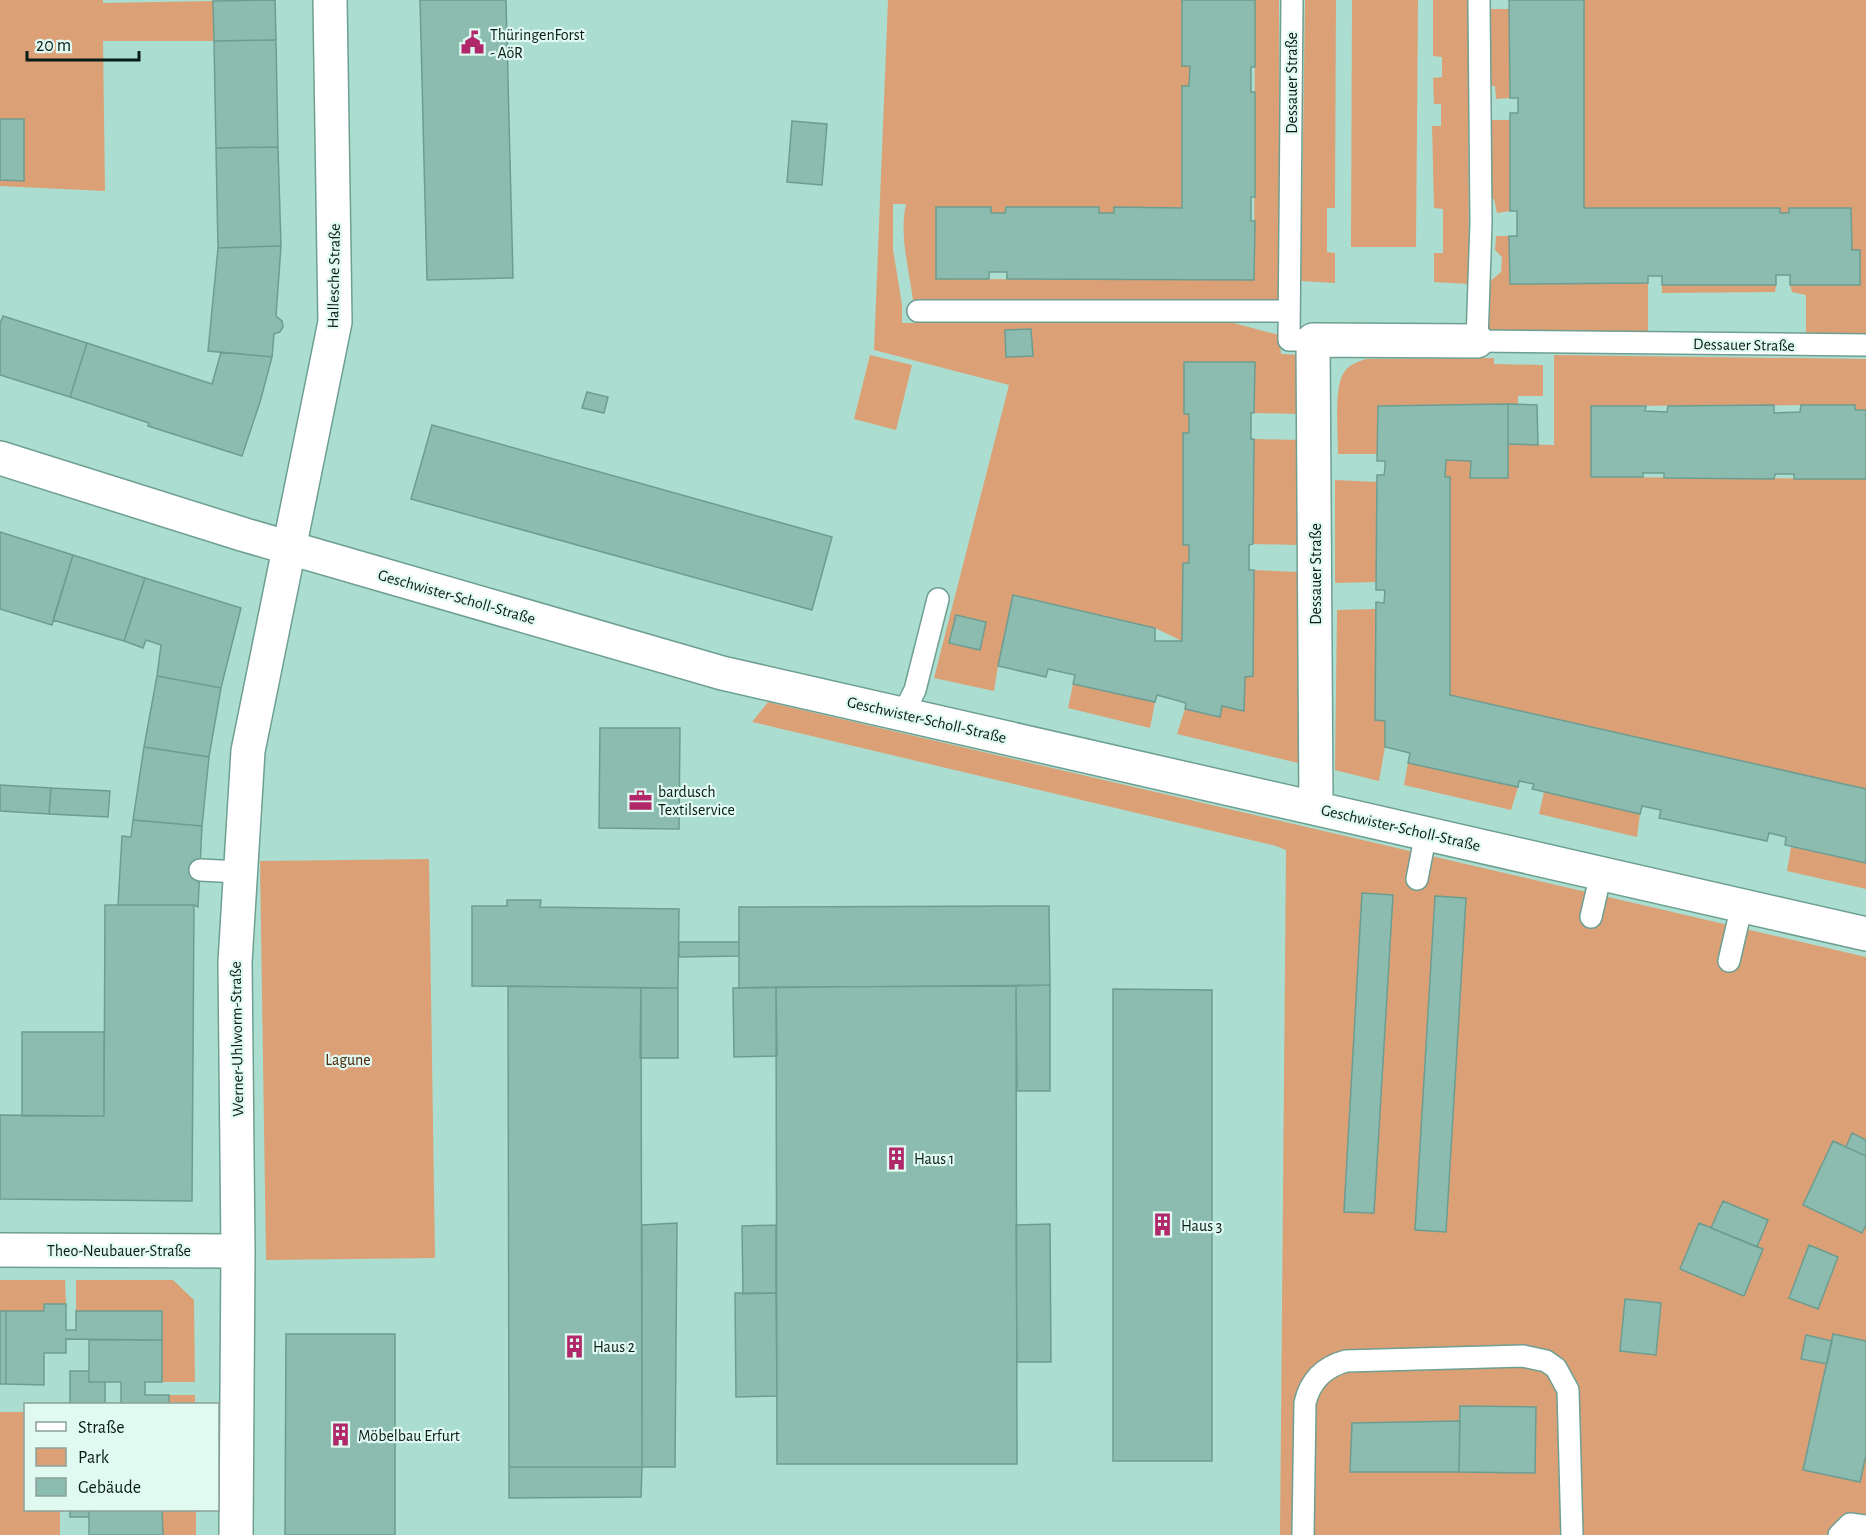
<svg xmlns="http://www.w3.org/2000/svg" width="1866" height="1535" viewBox="0 0 1866 1535" font-family="'Alegreya Sans',sans-serif">
	<style>
		.green { fill: #dca076 }
		.building { fill: #8bbcaf; stroke: #6d9d90; stroke-width: 1.5 }
		.lines { fill: none; stroke-linecap: round; stroke-linejoin: round }
		.lane-casing { stroke: #6e9f92; stroke-width: 24 }
		.street-casing { stroke: #6e9f92; stroke-width: 36 }
		.lane { stroke: #fff; stroke-width: 21 }
		.street { stroke: #fff; stroke-width: 33 }
		.labels { text-anchor: middle; stroke-width: 4.5; stroke-linejoin: round; paint-order: stroke }
		.poi-label { font-size: 16px; fill: #091d18; stroke: #e0f9f1; text-anchor: start }
		.street-label { font-size: 16px; fill: #091d18; stroke: #e0f9f1 }
		.park-label { font-size: 16px; fill: #492404; stroke: #e0f9f1 }
	</style>
	<rect width="100%" height="100%" fill="#abded0"/>
	<path class="green" d="M0,0H103V3L213,1L214,41H103L105,191L0,186Z
		M888,0H1182V66H1190L1189,86H1182V208L1115,207L1114,213H1099L1098,207H1006L1005,213H991L990,207H936V279L1254,280L1255,0H1279L1280,302L913,300C909,270 899,234 906,204H893V249L902,305V323L1226,321L1279,335L1281,354L1301,355L1300,414L1254,413L1255,362L1184,363V413L1189,414V563H1183L1182,641L1155,628L998,666L994,691L934,678L1009,385L874,350Z
		M1305,0H1336L1335,208H1327V252L1335,253V283L1301,281Z
		M1352,0H1418L1416,247H1351Z
		M1433,0H1468L1469,284L1434,282V253H1443V209L1434,208L1432,126H1441V104H1434L1433,78L1442,77V57L1433,56Z
		M1584,0H1866V334L1806,333V295L1792,292L1790,285H1860V250H1852L1851,208H1790L1789,213H1780L1779,208H1584Z
		M1487,9H1509L1510,98L1496,99L1495,86H1488Z
		M1487,120H1510V211L1497,213L1494,199L1488,198Z
		M1496,236H1509L1510,284L1648,283V332L1487,333L1488,283L1501,272L1502,257L1495,250Z
		M1662,285H1776L1775,292L1662,293Z
		M870,355L912,365L896,430L854,419Z
		M1554,355L1866,359V410H1855L1854,405L1592,406L1591,477L1866,479V789L1450,695V477H1445L1446,460L1471,461L1470,478H1507L1508,444L1554,445Z
		M1494,358V364L1543,365V396H1518V405L1378,406L1377,454H1338C1338,435 1334,389 1343,374C1348,365 1357,362 1366,359Z
		M1254,439L1298,440L1299,545L1253,544Z
		M1335,480L1377,482L1376,582L1335,583Z
		M1254,570L1299,572L1298,763L1177,734L1185,709L1219,717L1222,706L1243,710L1245,677L1253,676Z
		M1376,609L1375,720L1385,721V747L1379,781L1335,770L1337,610Z
		M1073,684L1155,702L1150,728L1068,708Z
		M768,702L1866,957V1535H1280L1286,850L1276,846L752,722Z
		M1408,763L1518,787L1511,810L1404,785Z
		M1544,792L1640,814L1637,837L1539,814Z
		M1791,847L1866,863V889L1787,871Z
		M429,859L435,1258L266,1260L260,861Z
		M0,1280H65L66,1304L44,1311H0Z
		M76,1280H173L194,1300L195,1382H162V1312L76,1311Z
		M169,1395H195V1404H169Z
		M0,1412H25L26,1510H60V1535H0Z
		M162,1510H196V1535H163Z"/>
	<path class="building" d="M275,0L276,40L214,41L213,1Z
		M420,0H506L513,278L427,280Z
		M1182,0H1255V67H1251V92H1255V197H1251V221H1255L1254,280L1007,279V272H989V279H936V207H991V213H1005L1006,207H1099V213H1114V207L1182,208V86H1189L1190,66H1182Z
		M1509,0H1584V208H1780V213H1789V208H1851L1852,250H1860V285H1790V275H1776V285H1662V276H1648V283L1510,284L1509,236H1517V211H1510V113H1518V98H1510Z
		M276,40L278,147L216,148L214,41Z
		M0,119H24V181L0,180Z
		M792,121L827,124L822,185L787,182Z
		M278,147L281,246L218,248L216,148Z
		M281,246L276,316L282,321L283,327L280,332L274,334L272,357L208,351L218,248Z
		M3,316L87,343L70,397L0,375V324Z
		M1031,329L1033,356L1006,357L1005,330Z
		M87,343L212,384L221,352L272,357L260,402L242,456L148,426L149,423L70,397Z
		M1184,362H1255L1254,413H1251V439H1254L1253,544L1249,545V570H1254L1253,676L1245,677L1244,711L1222,706L1220,717L1185,709L1186,703L1157,695L1155,702L1073,684L1075,675L1048,669L1046,677L998,666L1013,595L1155,628V641H1182L1183,563H1189V545H1183V433H1189V414H1184Z
		M587,392L608,397L604,413L582,408Z
		M1508,404V478H1470L1471,461L1446,460L1445,477H1450V695L1866,789V863L1785,845L1786,837L1769,833L1767,841L1659,818L1661,810L1642,806L1640,814L1532,789L1534,784L1519,781L1518,787L1408,763L1410,753L1385,747V721L1375,720L1376,602L1384,603L1385,590H1376L1377,475H1384L1385,468V461H1377L1378,406Z
		M1508,404L1537,405L1538,445L1508,444Z
		M1774,405V413L1800,412L1801,405H1855V410H1866V479H1794V474H1775L1774,479L1664,478V473H1643V477H1591V406H1646L1645,411L1667,412L1668,406Z
		M432,425L832,537L812,610L411,499Z
		M0,532L73,555L52,625L0,609Z
		M73,555L145,578L124,641L53,620Z
		M145,578L241,608L221,688L157,676L161,645L146,640L143,648L124,641Z
		M956,615L986,622L980,650L949,643Z
		M157,676L221,688L209,757L144,747Z
		M600,728H680L679,829L599,828Z
		M144,747L209,757L202,826L133,820Z
		M0,785L51,788L49,814L0,811Z
		M51,788L110,791L108,817L49,814Z
		M133,820L202,826L198,907L194,905H118L122,836L131,837Z
		M1362,893L1393,895L1374,1213L1344,1212Z
		M1435,896L1466,898L1446,1232L1415,1230Z
		M507,900H541L540,907L679,909L678,988L472,986V906H507Z
		M105,905H194L192,1201L0,1199V1115L104,1116Z
		M1049,906L1050,985L739,988V907Z
		M679,942H739V956L679,957Z
		M1050,985V1091H1017L1016,986Z
		M508,986L641,988L642,1467H509Z
		M1016,986L1017,1464H777L776,987Z
		M776,987L777,1056L734,1057L733,988Z
		M641,988H678V1058H640Z
		M1113,989L1212,990V1461H1113Z
		M22,1032H104V1116H22Z
		M1852,1133L1866,1140V1156L1846,1147Z
		M1833,1141L1866,1156V1225L1862,1233L1803,1205Z
		M1723,1201L1768,1220L1757,1247L1711,1228Z
		M677,1223L675,1467H642V1225Z
		M1699,1223L1763,1249L1744,1296L1680,1269Z
		M1050,1224L1051,1362H1017L1016,1225Z
		M776,1225V1293L743,1294L742,1226Z
		M1809,1245L1838,1257L1818,1309L1789,1298Z
		M735,1293H776L777,1396L736,1397Z
		M1625,1299L1661,1303L1656,1355L1620,1351Z
		M44,1304H66V1330H76V1311H162V1340L66,1339V1353H44V1385L6,1384V1311H44Z
		M0,1311H6V1384H0Z
		M286,1334H395V1535H285Z
		M1833,1334L1866,1341V1455L1860,1482L1803,1470Z
		M1806,1335L1832,1341L1827,1364L1801,1359Z
		M89,1340H162V1382H145V1395H169V1404H121V1382H89Z
		M70,1371H89V1382H105V1404H70Z
		M1460,1406L1536,1407L1535,1473L1459,1472Z
		M1460,1421L1459,1472H1350L1352,1423Z
		M509,1467H642L641,1497L509,1498Z
		M70,1510H89V1517H70Z
		M89,1510H162L163,1535H89Z"/>
	<g class="lines">
		<defs>
			<path id="lane" d="M1292,0L1289,340H1313
				M1479,0L1481,223L1477,341L1866,345
				M918,311H1289
				M903,714L915,690L938,599
				M200,870L240,872
				M1417,879L1426,833
				M1591,917L1601,873
				M1729,961L1742,905
				M1303,1535L1305,1403C1310,1381 1324,1367 1346,1361L1523,1356L1546,1361L1556,1368L1568,1390L1572,1535
				M1839,1535L1850,1524L1866,1526"/>
			<path id="street" d="M0,458L245,535L722,673L1866,934
				M1316,807L1313,340L1477,341
				M0,1250L238,1251
				M236,1535L238,1251L235,962L248,751L335,322L330,0"/>
		</defs>
		<use href="#lane" class="lane-casing"/>
		<use href="#street" class="street-casing"/>
		<use href="#lane" class="lane"/>
		<use href="#street" class="street"/>
	</g>
	<defs>
		<symbol id="civic-bare" viewBox="-9 -9 18 18"><path d="M-.6-6.5H3V-4.5H.6V-3L4-1V1h2V6H-6V1h2V-1L-.6-3ZM-1.2 2.5V6h2.4V2.5Z" fill="#b0286a" stroke="#e0f9f1" stroke-width="2.5" paint-order="stroke"/></symbol>
		<symbol id="office-bare" viewBox="-9 -9 18 18"><path d="M-6-3h4V-5.5h4V-3h4V5H-6ZM-1-4.5V-3h2v-1.5ZM-6 0V1H6V0Z" fill="#b0286a" stroke="#e0f9f1" stroke-width="2.5" paint-order="stroke"/></symbol>
		<symbol id="building-bare" viewBox="-9 -9 18 18"><path d="M-4-6H4V6H1V3H-1V6H-4ZM-2.5-4.3h1.7v1.8h-1.7ZM.8-4.3h1.7v1.8H.8ZM-2.5-1h1.7V.8h-1.7ZM.8-1h1.7V.8H.8Z" fill="#b0286a" stroke="#e0f9f1" stroke-width="2.5" paint-order="stroke"/></symbol>
	</defs>
	<g fill-rule="evenodd">
		<use href="#civic-bare" x="456" y="26" width="33" height="33"/>
		<use href="#office-bare" x="624" y="784" width="33" height="33"/>
		<use href="#building-bare" x="880" y="1142" width="33" height="33"/>
		<use href="#building-bare" x="1146" y="1208" width="33" height="33"/>
		<use href="#building-bare" x="558" y="1330" width="33" height="33"/>
		<use href="#building-bare" x="324" y="1418" width="33" height="33"/>
	</g>
	<g class="labels">
		<g class="poi-label">
			<text x="490" y="40">ThüringenForst<tspan x="490" dy="18">- AöR</tspan></text>
			<text x="658" y="797">bardusch<tspan x="658" dy="18">Textilservice</tspan></text>
			<text x="914" y="1164">Haus 1</text>
			<text x="1181" y="1231">Haus 3</text>
			<text x="593" y="1352">Haus 2</text>
			<text x="358" y="1441">Möbelbau Erfurt</text>
		</g>
		<g class="street-label">
			<text transform="translate(1291 83) rotate(-90)" y="6">Dessauer Straße</text>
			<text transform="translate(333 276) rotate(-89)" y="6">Hallesche Straße</text>
			<text transform="translate(1744 344) rotate(1)" y="6">Dessauer Straße</text>
			<text transform="translate(1315 574) rotate(-90)" y="6">Dessauer Straße</text>
			<text transform="translate(457 596) rotate(16)" y="6">Geschwister-Scholl-Straße</text>
			<text transform="translate(927 719) rotate(13)" y="6">Geschwister-Scholl-Straße</text>
			<text transform="translate(1401 827) rotate(13)" y="6">Geschwister-Scholl-Straße</text>
			<text transform="translate(236 1039) rotate(-91)" y="6">Werner-Uhlworm-Straße</text>
			<text x="119" y="1256">Theo-Neubauer-Straße</text>
		</g>
		<g class="park-label">
			<text x="348" y="1065">Lagune</text>
		</g>
	</g>
	<rect x="24" y="1403" width="195" height="108" fill="#e0f9f1" stroke="#8aa19a" stroke-width="1.5"/>
	<rect x="36" y="1422" width="30" height="9" fill="#ffffff" stroke="#8aa19a" stroke-width="1.5"/>
	<text x="78" y="1433" font-size="18" fill="#091d18">Straße</text>
	<rect x="36" y="1448" width="30" height="18" fill="#dca076" stroke="#8aa19a" stroke-width="1.5"/>
	<text x="78" y="1463" font-size="18" fill="#091d18">Park</text>
	<rect x="36" y="1478" width="30" height="18" fill="#8bbcaf" stroke="#8aa19a" stroke-width="1.5"/>
	<text x="78" y="1493" font-size="18" fill="#091d18">Gebäude</text>
	<path d="M27 51v9h112v-9" fill="none" stroke="#091d18" stroke-width="3"/>
	<text x="36" y="51" font-size="18" fill="#091d18" stroke="#e0f9f1" stroke-width="4.5" paint-order="stroke">20 m</text>
</svg>
